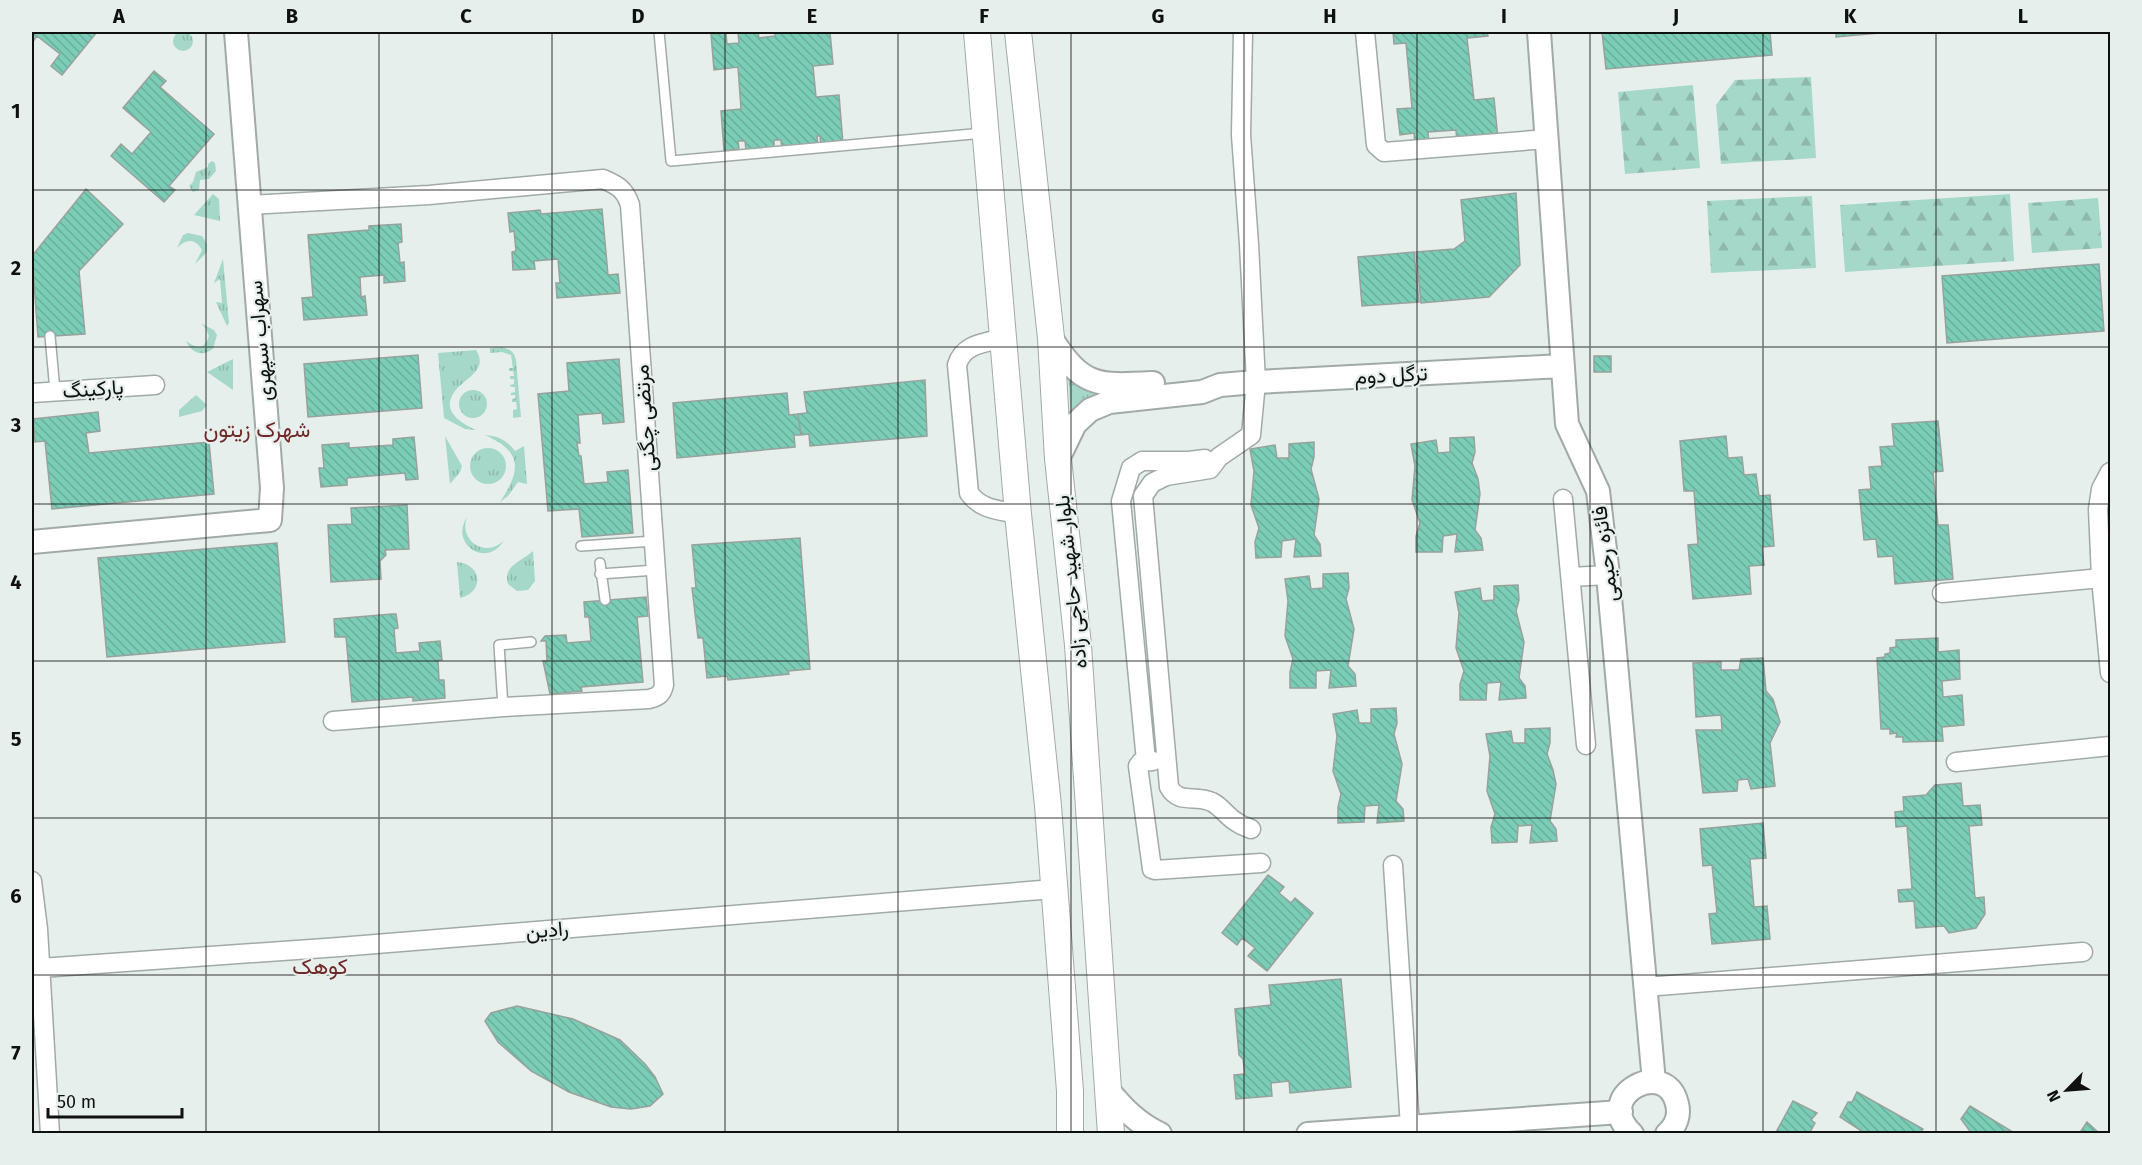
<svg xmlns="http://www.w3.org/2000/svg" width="2142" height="1165" viewBox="0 0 2142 1165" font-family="'Fira Sans',Vazirmatn,sans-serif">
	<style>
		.grass { fill: url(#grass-tufts) }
		.forest { fill: url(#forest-firs) }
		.building { fill: url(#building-back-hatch); stroke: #98a19e; stroke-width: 1.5 }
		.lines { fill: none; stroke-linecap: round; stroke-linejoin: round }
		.service-casing { stroke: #a1aaa7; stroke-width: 12 }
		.minor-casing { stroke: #a1aaa7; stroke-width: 21 }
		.tertiary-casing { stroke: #a1aaa7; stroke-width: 26 }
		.secondary-casing { stroke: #a1aaa7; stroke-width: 28 }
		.service { stroke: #fff; stroke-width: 9 }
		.minor { stroke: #fff; stroke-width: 18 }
		.tertiary { stroke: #fff; stroke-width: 22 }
		.secondary { stroke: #fff; stroke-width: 26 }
		.grid { fill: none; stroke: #0e1110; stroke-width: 1.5; stroke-opacity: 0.55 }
		.labels { text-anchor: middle; stroke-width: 4.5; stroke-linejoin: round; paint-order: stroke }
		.street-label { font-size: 21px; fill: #0e1110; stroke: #e6efec }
		.neighbourhood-label { font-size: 22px; fill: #6e2827; stroke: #e6efec }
		.neatline { fill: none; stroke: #0e1110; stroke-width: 2 }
		.grid-label { font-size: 20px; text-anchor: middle; font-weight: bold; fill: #0e1110 }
	</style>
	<defs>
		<pattern id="grass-tufts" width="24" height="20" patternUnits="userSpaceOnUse" patternTransform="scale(1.5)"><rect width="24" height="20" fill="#a5d8c8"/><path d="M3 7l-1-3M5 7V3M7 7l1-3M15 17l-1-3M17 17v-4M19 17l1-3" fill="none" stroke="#8db8ab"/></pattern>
		<pattern id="forest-firs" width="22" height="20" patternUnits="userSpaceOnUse" patternTransform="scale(1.5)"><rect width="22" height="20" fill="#a5d8c8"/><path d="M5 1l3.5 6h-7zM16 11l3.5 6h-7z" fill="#8db8ab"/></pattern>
		<pattern id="building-back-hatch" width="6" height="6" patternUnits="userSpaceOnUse" patternTransform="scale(1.5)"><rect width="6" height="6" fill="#7bcdb6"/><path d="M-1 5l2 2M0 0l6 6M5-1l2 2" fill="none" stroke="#69af9b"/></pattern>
	</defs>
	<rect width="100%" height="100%" fill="#e6efec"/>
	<path class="grass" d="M173 41a10 10 0 1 1 20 0a10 10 0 1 1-20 0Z
		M212,161L215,163L216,171L209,179L200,180L199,190L193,192L189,186L193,182L196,172L208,167V164Z
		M213,194L219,199L220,221L194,215Z
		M188,233L202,236L207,244V252L195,264L202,250C195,238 186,239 177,248L183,235Z
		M223,259L229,323L227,326L216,302L222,303L220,279L214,283Z
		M202,324L214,330L217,335L213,349C201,357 192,353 186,341C196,348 204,351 209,336L206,329Z
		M502,347C510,349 514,352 516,360L521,417L513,418V410L517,409L516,402H512V399L516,398L515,395H511V393L515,392V387H511L510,385L514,384V379H510V376H514L513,371H509V368H513L511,355L502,352L490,353V348Z
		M476,350C489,370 465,378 455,391C440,411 461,423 476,430L465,429L444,418L438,353Z
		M233,359V390L207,372Z
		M1068,375L1112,391L1071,416Z
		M459 404a14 14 0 1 1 28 0a14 14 0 1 1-28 0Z
		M196,395L207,405L202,411L179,417V410Z
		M485,435C499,436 506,440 515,451L524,446L527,484L518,482L508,496L500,502C521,470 523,452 485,435Z
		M445,436L462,466L460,472L450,484Z
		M470 466a18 18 0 1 1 36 0a18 18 0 1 1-36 0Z
		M467,517C458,541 487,559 504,540C488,569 449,545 467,517Z
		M533,551L535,581L528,590L517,591L508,584C502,566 522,561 533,551Z
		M457,562C482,564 485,592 460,598Z"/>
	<path class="forest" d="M1811,77L1816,158L1721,164L1716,105L1735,80Z
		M1693,85L1700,168L1625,174L1618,92Z
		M2010,194L2014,261L1845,272L1840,205Z
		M1812,196L1816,268L1711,273L1707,201Z
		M2098,198L2102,248L2032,253L2028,203Z"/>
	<path class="building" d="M32,32H97L62,75L51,66L60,54L37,36L32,43Z
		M738,32H758L759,38L775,36V32H830L833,64L813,66L816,97L839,95L843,144L821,146L820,136H817L818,146L782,149L781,140H774V148L746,150L745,141H738L739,149L724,151L721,111L741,109L738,67L714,70L711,34L726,33L727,44L739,43Z
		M1393,32H1487L1488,36L1467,38L1474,100L1494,98L1498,139L1457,143L1456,130L1428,132L1429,144L1415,146L1414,133L1400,135L1397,109L1412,108L1406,43L1394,44Z
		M1602,32H1770L1772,55L1606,69Z
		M1836,32H1891L1836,37Z
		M154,71L166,81L160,87L214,134L169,186L175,190L164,202L111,156L121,144L132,154L151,132L123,108Z
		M86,189L123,224L79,271L85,334L38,337L32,256Z
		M1516,193L1520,265L1489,297L1421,303L1416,252L1454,249L1465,241L1461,200Z
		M602,209L608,275L618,274L620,293L557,298L556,283H560L558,259L534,261L535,269L513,270L512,252L516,251L514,231L510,232L508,213L540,210L541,214Z
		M401,224L402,242L398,243L400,263L404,262L405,281L384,283V275L360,277L361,297L365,296L367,315L304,320L302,298L313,297L308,235L369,230V226Z
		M1414,252L1419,302L1362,306L1358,257Z
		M2099,264L2104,331L1947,343L1942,276Z
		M418,355L422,408L308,417L304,364Z
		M1594,356H1611V372H1594Z
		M619,359L624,422L603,424L602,413L578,415L580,443H577L579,456H581L584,484L608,482L607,472L628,470L633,533L582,537L579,509L548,511L538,394L569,391L567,363Z
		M925,380L927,436L810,446L809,434L801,435L798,414L807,413L804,392Z
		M787,393L789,415L798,414L801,435H794L795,447L677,458L673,403Z
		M98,412L100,431L86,433L89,453L209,442L214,494L52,509L45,441L35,442L33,419Z
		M1938,421L1943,471L1933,472L1938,525H1948L1953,579L1895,584L1893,556L1878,557L1876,539L1864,540L1859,490L1871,489L1869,467L1882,466L1880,447L1894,446L1892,424Z
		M1726,436L1728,458L1742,457L1744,475L1756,474L1759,496L1770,495L1774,546L1762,547L1764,565L1749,566L1751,594L1693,599L1688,545L1698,544L1694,491H1684L1680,441Z
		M414,437L418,479L406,480L405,473L347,478V485L321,487L319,468H324L322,445L349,443V448L393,445V439Z
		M1474,437L1475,452L1472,463L1478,479L1480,494L1475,530L1481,538L1483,550L1455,552L1457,534L1443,536L1442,552H1416V536L1420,523L1412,500L1415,466L1411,444L1436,440L1438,453L1450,452V438Z
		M1314,442V457L1311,469L1319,499L1314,535L1320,544L1321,556L1294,557L1296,539L1282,541L1281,557L1256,558L1255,542L1259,528L1251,505L1254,471L1250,449L1275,445L1277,458H1289V444Z
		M407,505L409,549L385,550L386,555L380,561L381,579L331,582L328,525L352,524L351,508Z
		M800,538L810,669L788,671L789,674L728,680L727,676L707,678L703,638H698L692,588H696L692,545Z
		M277,543L285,642L107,657L98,558Z
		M1348,573L1349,588L1346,599L1354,629L1348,666L1355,674L1356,686L1329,688L1331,670L1316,671V688H1290V672L1293,659L1285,636L1288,601L1285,579L1309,576L1311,589L1323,588V574Z
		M1518,585L1519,600L1516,611L1524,642L1519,678L1525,686L1526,698L1499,700L1501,682L1487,683L1486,700H1460V684L1464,671L1456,648L1459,613L1455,592L1480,588L1482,601L1494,600V586Z
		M646,597L648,616L637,617L643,682L581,687L582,691L550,694L543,661H547L546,641H541L545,636L566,635L567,643L591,641L589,617H585L584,602Z
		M392,614H396L398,628L394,629L396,653L420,651L419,643L440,641L442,660H438L439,680H444L445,698L413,701V697L352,702L346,637H335L334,619Z
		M1938,638V652L1959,650L1960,679L1942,681L1943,697L1962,695L1964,725L1942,727L1943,741L1903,742V737H1896L1897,733L1890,734V729H1881L1877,658L1885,657V654L1890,653V648L1896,647V640Z
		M1763,658L1766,691L1773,699L1780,722L1770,743L1775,786L1751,789L1748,779L1738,780L1737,791L1703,793L1696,730H1722L1721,715L1696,717L1693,663L1721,662V670H1739L1741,659Z
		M1396,708L1397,723L1394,734L1402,764L1396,801L1403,809L1404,821L1377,823L1379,805L1365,806L1364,822L1338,823V807L1341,794L1333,771L1337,736L1333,714L1357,710L1359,723H1371V709Z
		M1550,728V743L1547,754L1553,770L1556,784L1550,821L1556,829L1557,841L1530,843L1532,825L1518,826L1517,842L1492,843L1491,827L1495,814L1487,791L1490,756L1486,734L1511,731L1513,743H1525V729Z
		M1961,783L1963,806L1980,805L1982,825L1969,826L1975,898L1984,897L1985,914L1976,928L1949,933L1944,926L1916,928L1914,901L1899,902L1898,890L1912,889L1907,826L1896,827L1895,812L1904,811L1903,797L1926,795L1935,785Z
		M1763,823L1766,858L1750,859L1754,907L1767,906L1770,939L1712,944L1709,914L1717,913L1712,865L1703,866L1700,829Z
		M1268,875L1284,887L1279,893L1291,903L1295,898L1313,913L1267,971L1248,956L1255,948L1242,938L1237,945L1222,933Z
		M1341,979L1351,1087L1290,1093L1289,1081L1271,1083L1272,1096L1236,1099L1234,1075L1245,1074L1243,1059L1239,1055L1235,1009L1271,1005L1269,985Z
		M517,1006L573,1019L620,1040L645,1064L655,1077L663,1094L650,1106L631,1109L611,1107L569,1092L531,1071L498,1042L485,1021L491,1013Z
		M1857,1092L1923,1129L1920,1134H1866L1840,1117L1848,1102H1852Z
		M1793,1101L1817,1113L1811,1120L1815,1123L1809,1134H1775Z
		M1970,1106L2016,1134H1972L1961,1119Z
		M2087,1122L2100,1134H2079Z"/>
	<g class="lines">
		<defs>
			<path id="service" d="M659,32L671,161L984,133
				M50,336L55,391
				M581,546L654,541
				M600,563L605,600
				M600,574L656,570
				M503,707L499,645L531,642"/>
			<path id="minor" d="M1243,32L1241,135L1249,244L1256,382L1251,435L1219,457L1210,469L1166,476L1152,483L1143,496L1169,787C1179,805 1195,794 1212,802C1222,807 1228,818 1238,823C1242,826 1247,827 1251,829
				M1365,32L1376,145L1384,152L1547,139
				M249,205L429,195L603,179C617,185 625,189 630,205L664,685C662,694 658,697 649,699L503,707L333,721
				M1004,338C984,343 963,344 957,365L969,493C981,510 999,510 1018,514
				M32,393L155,385
				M2110,472L2101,489L2098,509L2101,578L2110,673
				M1563,499L1586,745
				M1571,577L1608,575
				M1942,593L2101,578
				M1146,761L1121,501L1131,468L1142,461H1189L1205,459
				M1153,761L1141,762L1138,766L1152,869L1155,870L1261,863
				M1956,762L2110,746
				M1393,865L1410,1127
				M32,881L38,929L50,1134
				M40,968L339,947L1054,889
				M1646,987L2083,952"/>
			<path id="tertiary" d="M1539,32L1567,424L1598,491L1608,575L1654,1082
				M1051,338C1082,387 1097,386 1153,383
				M1058,459L1075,424L1090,410L1109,402L1202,392L1220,385L1256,382L1562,366
				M32,542L270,520L272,488L236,32
				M1108,1090C1124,1109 1137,1123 1160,1134
				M1308,1134L1621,1112
				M1632,1134C1591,1096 1666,1056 1677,1104C1680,1115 1676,1126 1667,1134"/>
			<path id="secondary" d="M977,32L1018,514L1048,806L1070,1091V1134
				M1018,32L1051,338L1058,459L1078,645L1111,1134"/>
		</defs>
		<use href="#service" class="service-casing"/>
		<use href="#minor" class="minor-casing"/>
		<use href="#tertiary" class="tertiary-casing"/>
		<use href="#secondary" class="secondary-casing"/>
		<use href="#service" class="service"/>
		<use href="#minor" class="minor"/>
		<use href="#tertiary" class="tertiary"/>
		<use href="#secondary" class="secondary"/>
	</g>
	<path class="grid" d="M206,32V1134M379,32V1134M552,32V1134M725,32V1134M898,32V1134M1071,32V1134M1244,32V1134M1417,32V1134M1590,32V1134M1763,32V1134M1936,32V1134M32,190H2110M32,347H2110M32,504H2110M32,661H2110M32,818H2110M32,975H2110"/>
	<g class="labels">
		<g class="street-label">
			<text transform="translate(260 341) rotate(-95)" y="7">سهراب سپهری</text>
			<text transform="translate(1391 375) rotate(-3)" y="7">ترگل دوم</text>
			<text transform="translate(93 389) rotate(-4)" y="7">پارکینگ</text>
			<text transform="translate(645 418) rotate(-94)" y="7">مرتضی چگنی</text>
			<text transform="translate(1605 554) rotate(-97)" y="7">فائزه رحیمی</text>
			<text transform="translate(1071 582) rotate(-96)" y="7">بلوار شهید حاجی زاده</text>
			<text transform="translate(547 930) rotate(-5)" y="7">رادین</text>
		</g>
		<g class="neighbourhood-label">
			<text x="257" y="437">شهرک زیتون</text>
			<text x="320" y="974">کوهک</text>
		</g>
	</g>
	<rect width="2142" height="1165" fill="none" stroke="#e6efec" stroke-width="66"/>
	<g transform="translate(2067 1090) rotate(245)" stroke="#e6efec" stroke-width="4.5" paint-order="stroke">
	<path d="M0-4.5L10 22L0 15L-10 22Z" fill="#0e1110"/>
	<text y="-9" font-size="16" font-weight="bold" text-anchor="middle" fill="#0e1110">N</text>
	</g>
	<path d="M48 1108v9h134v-9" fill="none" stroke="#0e1110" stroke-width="3"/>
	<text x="57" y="1108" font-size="18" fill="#0e1110" stroke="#e6efec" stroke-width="4.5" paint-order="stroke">50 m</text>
	<rect x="33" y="33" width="2076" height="1099" class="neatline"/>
	<g class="grid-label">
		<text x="119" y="23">A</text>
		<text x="292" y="23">B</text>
		<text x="466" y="23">C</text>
		<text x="638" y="23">D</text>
		<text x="812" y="23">E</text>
		<text x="984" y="23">F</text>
		<text x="1158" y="23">G</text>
		<text x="1330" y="23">H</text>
		<text x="1504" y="23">I</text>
		<text x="1676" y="23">J</text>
		<text x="1850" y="23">K</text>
		<text x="2023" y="23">L</text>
		<text x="16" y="118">1</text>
		<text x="16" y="275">2</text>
		<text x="16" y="432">3</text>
		<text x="16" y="589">4</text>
		<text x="16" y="746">5</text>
		<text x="16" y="903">6</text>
		<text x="16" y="1060">7</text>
	</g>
</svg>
